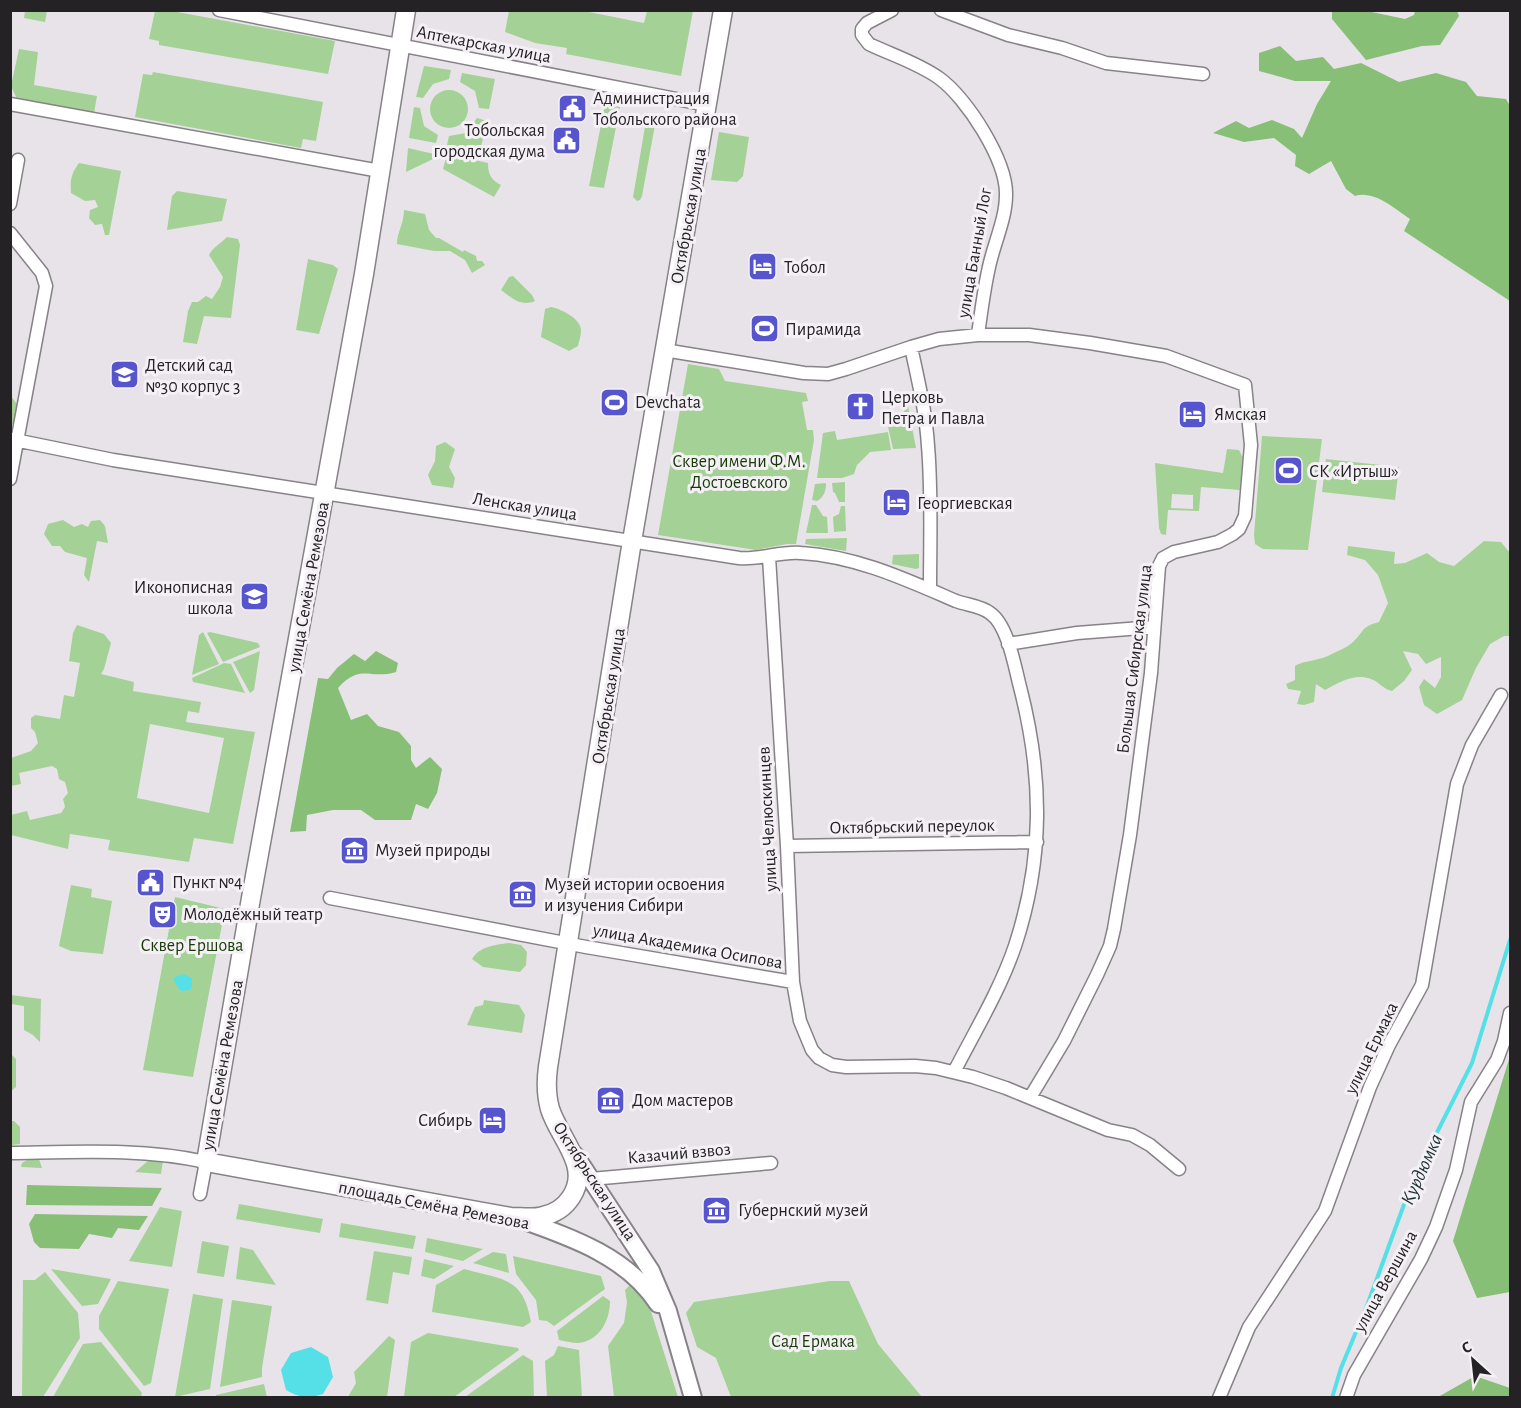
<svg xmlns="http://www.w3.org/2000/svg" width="1521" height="1408" viewBox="0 0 1521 1408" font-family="'Alegreya Sans',sans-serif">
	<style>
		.green { fill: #a4d296; fill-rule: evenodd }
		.forest { fill: #87bf76 }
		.water { fill: #55dfe7 }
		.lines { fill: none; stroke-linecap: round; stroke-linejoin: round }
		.stream { stroke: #55dfe7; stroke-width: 4 }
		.street-casing { stroke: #878287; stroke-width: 15 }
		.secondary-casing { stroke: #878287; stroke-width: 20 }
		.primary-casing { stroke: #878287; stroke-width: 21 }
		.street { stroke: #fff; stroke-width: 12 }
		.secondary { stroke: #fff; stroke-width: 16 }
		.primary { stroke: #fff; stroke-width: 18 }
		.labels { text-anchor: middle; stroke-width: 6; stroke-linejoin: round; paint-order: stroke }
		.street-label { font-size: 18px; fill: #242224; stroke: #f5f0f6 }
		.poi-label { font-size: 18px; fill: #242224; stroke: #f5f0f6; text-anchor: start }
		.park-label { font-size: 18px; fill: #153a06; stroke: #f5f0f6 }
		.water-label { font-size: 20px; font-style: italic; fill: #1b3234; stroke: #f5f0f6 }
	</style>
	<rect width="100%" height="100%" fill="#e8e3e8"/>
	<path class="green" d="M25,11H47L45,22L24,18Z
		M172,11L335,41L328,74L159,45V41L149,39L155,11Z
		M509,11H584L644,23L647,11H693L681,76L566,54L567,48L535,43L505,32Z
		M19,49L38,52L34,85L97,96L94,113L17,99L11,86Z
		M424,66L451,70L449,79L433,84L423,98L416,97Z
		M153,72L323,102L316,141L303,139L301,148L135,117L143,74L152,75Z
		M462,73L495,79L489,109L479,108L475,91L460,82Z
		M430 109a19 19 0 1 1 38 0a19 19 0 1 1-38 0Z
		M605,104L620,107L604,188L589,186Z
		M414,107L420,108L424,126L438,135L436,143L409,138Z
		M477,118L487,121L480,151L447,145L449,136L466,133Z
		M649,118H652L655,125L642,196L640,200L637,201L633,197L646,121Z
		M719,132L749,137L743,176L737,182L711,180Z
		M408,148L434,154L433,159L406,172Z
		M447,154L488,163C488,174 491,180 501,185L494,197L443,169Z
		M79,163L121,171L109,235H105L102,224L95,225L89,218L90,210L98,207L95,200L85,201L71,193C70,180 71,174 79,163Z
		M177,191L227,199L222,221L167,230L172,196Z
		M404,210L425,214L429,230L436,238H439L463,252L464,250L476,256L477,261H482L485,265L472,273L465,260L450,251H434L397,244C397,232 404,224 404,210Z
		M227,237L238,239L240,245L231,318L204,316L197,344L183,342L188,311L192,302H198L206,296L212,299L220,287L223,277L209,255C213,247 220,244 227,237Z
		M308,259L333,265L338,269L319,334L296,330Z
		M513,276L532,295L535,301C521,307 512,298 501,290L509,277Z
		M551,307C561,309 582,319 581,331C581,336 579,341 578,346L569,351L541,337L545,309Z
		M688,364L719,369L725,381L806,393L808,401L802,402L807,430H813L814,440L796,544H787L756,550L658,535Z
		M11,396L19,407L15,422L11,425Z
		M908,406L916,448L893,449L887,422L902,414Z
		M835,431L837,440L888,432L891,450L870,452L857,465L854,474L842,478H817L823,433Z
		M1262,436L1322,439L1308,550L1263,549L1255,544L1254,535Z
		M445,442L455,449L449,467L455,478L453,488L432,485L428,475L435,461L436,446Z
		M1227,449L1239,450L1243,458L1240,490L1201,487L1199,511L1168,510L1166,535L1161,534L1159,528L1155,463L1223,473ZM1172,494L1193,495V509L1171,508Z
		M1326,459L1399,467L1395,500L1322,492Z
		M845,482V502H839L835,493L833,492L832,483Z
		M826,483C826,491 824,497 817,501L812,500L815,484Z
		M812,505H816L823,516L827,517L828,533H806Z
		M841,506H845L846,531L834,532L833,517L839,514Z
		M63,520L74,527L82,524L88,527L91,521L100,520L105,526L108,543L97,541L89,582L84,575L87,558L65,552L60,546H52L44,534L48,524Z
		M847,538L846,551L805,544L806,539Z
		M1484,541L1501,542L1510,553V636H1504L1490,644L1476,668L1462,700L1437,714L1424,705L1419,687L1424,679L1435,688L1441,677V657L1426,664L1418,654L1403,651L1412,670L1404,681L1392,691C1383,689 1379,682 1371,679C1354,673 1340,682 1325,690L1316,684L1314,702L1304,705L1297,704L1301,691L1288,689L1286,684L1295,680V666C1304,660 1320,661 1332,654C1338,651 1348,647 1353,642C1365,631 1360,627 1379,622L1388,603L1378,575L1365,560L1347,555L1348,546L1395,552L1394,564L1405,563L1427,553L1439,562L1454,566Z
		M919,554V568L916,569L892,564L893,555Z
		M77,625L104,634L111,643L104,669L101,674L134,682L133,691L201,702L199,713L188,711L186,722L255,732L233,844L194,838L189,862L108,850L110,840L70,834L68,849L11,835V815L27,811L30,820L61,813L65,807L63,799L68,793L65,782L59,779L57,769L52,766L19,773L21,784L11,786V758L31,751L38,743L35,732L31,728V718L35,715L60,719L64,695L74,697L80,663L69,661L73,633ZM150,724L224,738L209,813L137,798Z
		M203,632L219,664L192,675L199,635Z
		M210,632L258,643L260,647L223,662L207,633Z
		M260,651L254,690L250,693L233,662Z
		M224,663L231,664L245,693L193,682L192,678Z
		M71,885L92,889L91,897L112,901L103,954L71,951L59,946Z
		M175,897L225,909L193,1077L143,1070Z
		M509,943L521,945L527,952L526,965L520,972L483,967L472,959C480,946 495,945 509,943Z
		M11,995L41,999L40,1042L33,1035L24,1030V1006L11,1004Z
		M484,1000L519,1005L525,1015L522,1033L467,1025L475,1007L483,1005Z
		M11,1054L16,1059V1087L11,1091Z
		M11,1121H14L20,1127V1144L11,1145Z
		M31,1158L39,1159L42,1168L21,1167L22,1163Z
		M149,1160L163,1161L161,1174L135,1172Z
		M239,1204L323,1219L320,1233L236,1219Z
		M160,1207L182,1211L172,1267L129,1261Z
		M341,1223L416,1236L413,1249L339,1237Z
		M427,1238L483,1249L463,1261L425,1252Z
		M202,1241L229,1246L224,1277L197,1273Z
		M240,1247L253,1250L276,1285L236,1279Z
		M374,1251L412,1257L409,1275L393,1272L388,1304L366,1300Z
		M493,1252L506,1254L509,1273L473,1263Z
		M513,1256L601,1276L605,1289L554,1326L547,1321L539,1320L536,1300L516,1274Z
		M424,1259L454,1266L434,1279L421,1276Z
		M51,1269L111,1279L98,1304L82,1306Z
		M464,1269C504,1280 523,1277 531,1322L523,1327L432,1312L436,1285Z
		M45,1272L78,1313L80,1338L43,1397H22L23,1280H35Z
		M118,1281L169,1289L151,1383L144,1386L99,1329V1316Z
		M830,1281H849L878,1344L922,1397H731L716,1358L697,1347L686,1313L694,1302Z
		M631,1284L648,1302L678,1397H614L608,1346L624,1323L627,1302L625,1290Z
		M193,1294L223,1299L210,1389L175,1397Z
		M603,1296L610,1301C610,1320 600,1341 578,1343C572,1343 565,1341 559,1340L557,1331Z
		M232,1300L272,1306L262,1368V1377L220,1387Z
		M428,1333L518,1348L519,1350L454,1397H404L411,1342Z
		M389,1336L395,1340L387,1397H348L356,1383L354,1372Z
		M101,1342L142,1393L141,1397H53L83,1344Z
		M558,1346L579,1350L582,1397H547L545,1361L554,1355Z
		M523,1355L533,1361L534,1397H465Z
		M264,1384L267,1397H216V1395Z"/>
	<path class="forest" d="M1332,11H1367L1405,19L1414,15L1415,11H1457L1459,16L1440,45L1422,46L1366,60L1332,19Z
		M1280,46L1296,61L1323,57L1334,69L1361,63L1399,82L1436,73L1466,82L1477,96L1506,99L1510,106V301L1404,231L1410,219C1395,209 1374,190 1355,196L1346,189L1331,161L1309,174L1295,166L1296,155L1274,138L1244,142L1213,133L1236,121L1249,128L1272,120L1294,129L1302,138L1317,104L1331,81H1295L1259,71V53Z
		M376,651L398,663L396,672C369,680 361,663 338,688L351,720L367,714L378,726L399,732L411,746V760L416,768L430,757L442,769L437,793L428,809L416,804L411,820H375L361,810H333L307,815L306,831L290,832L318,678L328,679L337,668L354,654L365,661Z
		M1510,1056V1292L1477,1298L1453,1241Z
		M27,1185L162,1188L152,1206L26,1205Z
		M35,1214L148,1216L139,1230L118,1228L112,1238L89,1234L79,1249L40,1248L34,1242L29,1224Z
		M1475,1376L1510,1388V1397H1438Z"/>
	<path class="water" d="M183,974L192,978V986L190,990L182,991L178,988L173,978Z
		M311,1347L328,1357L333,1377L323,1394C308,1399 300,1398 286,1390L281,1370L291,1353Z"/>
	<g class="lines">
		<path class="stream" d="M1332,1398L1341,1368L1368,1303L1413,1180L1472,1063L1510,940"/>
		<defs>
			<path id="street" d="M219,10L707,105
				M892,10L867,23L862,29V35L869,44C892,55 918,63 939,78C967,98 1007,161 1006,195C1006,219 994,243 989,267C984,289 981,312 978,335
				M941,10L1008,35L1062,48L1106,63L1203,74
				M10,104L380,171
				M10,204L18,160
				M10,233L42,273L46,286L10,479
				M911,347C918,380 926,412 928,446C932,493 930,541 930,588
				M664,350L804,373L828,374L846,369L911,347L939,339L978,335H1029L1090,343L1166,356L1245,385L1251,445L1245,516L1239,529L1233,534L1218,542L1174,552L1163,558L1159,566L1151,673L1130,835L1114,929L1110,946L1097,975L1064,1041L1031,1096
				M10,439L113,460L739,558C761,560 780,551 801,553C856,556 907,580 956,601C967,605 981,606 990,613C1008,625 1015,668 1020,687C1043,776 1044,858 1015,946C1000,990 975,1031 954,1072
				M769,557L787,846L793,982L800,1021L812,1050L819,1058L832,1065L846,1067L915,1066L936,1068L973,1077L1006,1088L1108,1130L1132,1135L1150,1145L1179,1169
				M1008,644L1077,633L1154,627
				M787,846L1037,842
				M330,898L586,947L793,982
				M10,1153C76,1152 142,1148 206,1162L200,1194
				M591,1179L771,1163
				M1219,1398L1249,1327L1325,1211L1370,1087L1389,1045L1422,985L1457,784L1472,745L1501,695
				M1346,1398L1354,1375L1421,1259L1436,1227L1456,1170L1471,1102L1497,1060L1504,1041L1510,1013"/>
			<path id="secondary" d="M575,1155L651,1271L668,1311L693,1398
				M519,1219C570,1237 627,1256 658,1304"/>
			<path id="primary" d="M406,10L364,274L251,898L206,1162L511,1217C522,1217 533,1219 543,1216C567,1211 583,1188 576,1164C570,1144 556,1128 550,1109C546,1095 546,1082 548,1067L632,541L723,10"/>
		</defs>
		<use href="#street" class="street-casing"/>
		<use href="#secondary" class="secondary-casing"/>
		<use href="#primary" class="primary-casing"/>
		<use href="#street" class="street"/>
		<use href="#secondary" class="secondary"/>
		<use href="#primary" class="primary"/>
	</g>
	<defs>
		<symbol id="civic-square" viewBox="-11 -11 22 22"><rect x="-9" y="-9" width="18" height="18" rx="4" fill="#5655cd" stroke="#f5f0f6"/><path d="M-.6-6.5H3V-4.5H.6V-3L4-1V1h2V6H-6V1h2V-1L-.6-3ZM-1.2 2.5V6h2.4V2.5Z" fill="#fff"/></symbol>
		<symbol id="hotel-square" viewBox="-11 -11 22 22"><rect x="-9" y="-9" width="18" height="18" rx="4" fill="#5655cd" stroke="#f5f0f6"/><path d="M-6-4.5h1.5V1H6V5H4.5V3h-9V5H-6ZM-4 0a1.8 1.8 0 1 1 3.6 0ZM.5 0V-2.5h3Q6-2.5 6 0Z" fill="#fff"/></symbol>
		<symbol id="stadium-square" viewBox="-11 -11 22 22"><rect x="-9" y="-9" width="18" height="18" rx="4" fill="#5655cd" stroke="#f5f0f6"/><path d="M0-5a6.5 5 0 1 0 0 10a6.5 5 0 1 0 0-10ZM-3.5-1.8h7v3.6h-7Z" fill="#fff"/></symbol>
		<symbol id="school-square" viewBox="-11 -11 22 22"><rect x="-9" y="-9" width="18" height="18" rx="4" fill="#5655cd" stroke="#f5f0f6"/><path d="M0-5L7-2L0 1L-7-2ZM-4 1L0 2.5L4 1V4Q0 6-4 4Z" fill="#fff"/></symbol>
		<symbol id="church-square" viewBox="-11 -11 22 22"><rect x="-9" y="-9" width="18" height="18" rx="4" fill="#5655cd" stroke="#f5f0f6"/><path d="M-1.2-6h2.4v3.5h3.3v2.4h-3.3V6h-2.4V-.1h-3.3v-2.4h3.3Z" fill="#fff"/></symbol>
		<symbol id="museum-square" viewBox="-11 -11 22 22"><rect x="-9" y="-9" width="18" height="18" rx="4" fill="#5655cd" stroke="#f5f0f6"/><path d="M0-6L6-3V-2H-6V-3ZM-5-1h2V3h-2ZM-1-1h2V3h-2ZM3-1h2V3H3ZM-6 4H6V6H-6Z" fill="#fff"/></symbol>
		<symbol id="theatre-square" viewBox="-11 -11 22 22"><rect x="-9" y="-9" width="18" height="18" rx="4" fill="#5655cd" stroke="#f5f0f6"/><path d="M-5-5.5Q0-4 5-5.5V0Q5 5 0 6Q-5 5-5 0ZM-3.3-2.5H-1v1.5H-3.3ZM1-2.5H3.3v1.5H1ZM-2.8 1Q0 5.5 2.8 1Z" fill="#fff"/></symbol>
	</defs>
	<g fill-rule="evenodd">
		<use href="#civic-square" x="556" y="92" width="33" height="33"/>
		<use href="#civic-square" x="550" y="124" width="33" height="33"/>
		<use href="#hotel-square" x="746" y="250" width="33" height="33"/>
		<use href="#stadium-square" x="748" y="312" width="33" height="33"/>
		<use href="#school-square" x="108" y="358" width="33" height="33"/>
		<use href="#stadium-square" x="598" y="386" width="33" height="33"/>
		<use href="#church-square" x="844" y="390" width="33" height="33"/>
		<use href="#hotel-square" x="1176" y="398" width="33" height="33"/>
		<use href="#stadium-square" x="1272" y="454" width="33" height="33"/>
		<use href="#hotel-square" x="880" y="486" width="33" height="33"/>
		<use href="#school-square" x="238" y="580" width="33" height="33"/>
		<use href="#museum-square" x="338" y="834" width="33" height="33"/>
		<use href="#civic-square" x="134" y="866" width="33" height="33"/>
		<use href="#museum-square" x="506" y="878" width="33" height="33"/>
		<use href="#theatre-square" x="146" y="898" width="33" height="33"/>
		<use href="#museum-square" x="594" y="1084" width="33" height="33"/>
		<use href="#hotel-square" x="476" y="1104" width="33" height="33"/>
		<use href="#museum-square" x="700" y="1194" width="33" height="33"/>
	</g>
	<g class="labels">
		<g class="street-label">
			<text transform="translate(484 44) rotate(11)" y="6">Аптекарская улица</text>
			<text transform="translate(688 216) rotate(-80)" y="6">Октябрьская улица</text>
			<text transform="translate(974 253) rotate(-80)" y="6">улица Банный Лог</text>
			<text transform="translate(525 506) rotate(9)" y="6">Ленская улица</text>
			<text transform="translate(308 587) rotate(-80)" y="6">улица Семёна Ремезова</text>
			<text transform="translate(1134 659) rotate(-83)" y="6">Большая Сибирская улица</text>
			<text transform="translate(608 696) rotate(-81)" y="6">Октябрьская улица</text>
			<text transform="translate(767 819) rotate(-93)" y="6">улица Челюскинцев</text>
			<text transform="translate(912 826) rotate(-1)" y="6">Октябрьский переулок</text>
			<text transform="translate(688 946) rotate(10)" y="6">улица Академика Осипова</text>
			<text transform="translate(1371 1048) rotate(-64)" y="6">улица Ермака</text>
			<text transform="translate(222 1065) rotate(-80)" y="6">улица Семёна Ремезова</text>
			<text transform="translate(679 1153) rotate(-5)" y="6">Казачий взвоз</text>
			<text transform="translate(595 1181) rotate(57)" y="6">Октябрьская улица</text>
			<text transform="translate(434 1205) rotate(11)" y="6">площадь Семёна Ремезова</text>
			<text transform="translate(1385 1281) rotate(-61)" y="6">улица Вершина</text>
		</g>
		<g class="poi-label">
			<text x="593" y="104">Администрация<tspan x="593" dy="21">Тобольского района</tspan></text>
			<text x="545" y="136" text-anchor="end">Тобольская<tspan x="545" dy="21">городская дума</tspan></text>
			<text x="784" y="273">Тобол</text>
			<text x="785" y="335">Пирамида</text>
			<text x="145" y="371">Детский сад<tspan x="145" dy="21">№30 корпус 3</tspan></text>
			<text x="881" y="403">Церковь<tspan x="881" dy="21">Петра и Павла</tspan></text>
			<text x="635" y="408">Devchata</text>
			<text x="1214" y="420">Ямская</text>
			<text x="1309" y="477">СК «Иртыш»</text>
			<text x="917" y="509">Георгиевская</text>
			<text x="233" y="593" text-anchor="end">Иконописная<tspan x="233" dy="21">школа</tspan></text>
			<text x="375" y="856">Музей природы</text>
			<text x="172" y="888">Пункт №4</text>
			<text x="544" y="890">Музей истории освоения<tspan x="544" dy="21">и изучения Сибири</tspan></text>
			<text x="183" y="920">Молодёжный театр</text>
			<text x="632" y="1106">Дом мастеров</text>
			<text x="472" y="1126" text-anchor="end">Сибирь</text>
			<text x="738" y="1216">Губернский музей</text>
		</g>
		<g class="park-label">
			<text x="739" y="467">Сквер имени Ф.М.<tspan x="739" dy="21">Достоевского</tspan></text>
			<text x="192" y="951">Сквер Ершова</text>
			<text x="813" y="1347">Сад Ермака</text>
		</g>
		<g class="water-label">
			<text transform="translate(1421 1169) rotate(-66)" y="7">Курдюмка</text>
		</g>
	</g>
	<rect width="1521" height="1408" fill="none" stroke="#242224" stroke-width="24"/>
	<g transform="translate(1473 1360) rotate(333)" stroke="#f5f0f6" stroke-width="4.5" paint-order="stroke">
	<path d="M0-4.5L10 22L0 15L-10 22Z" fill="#242224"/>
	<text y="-9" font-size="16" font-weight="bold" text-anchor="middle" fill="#242224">С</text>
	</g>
</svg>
